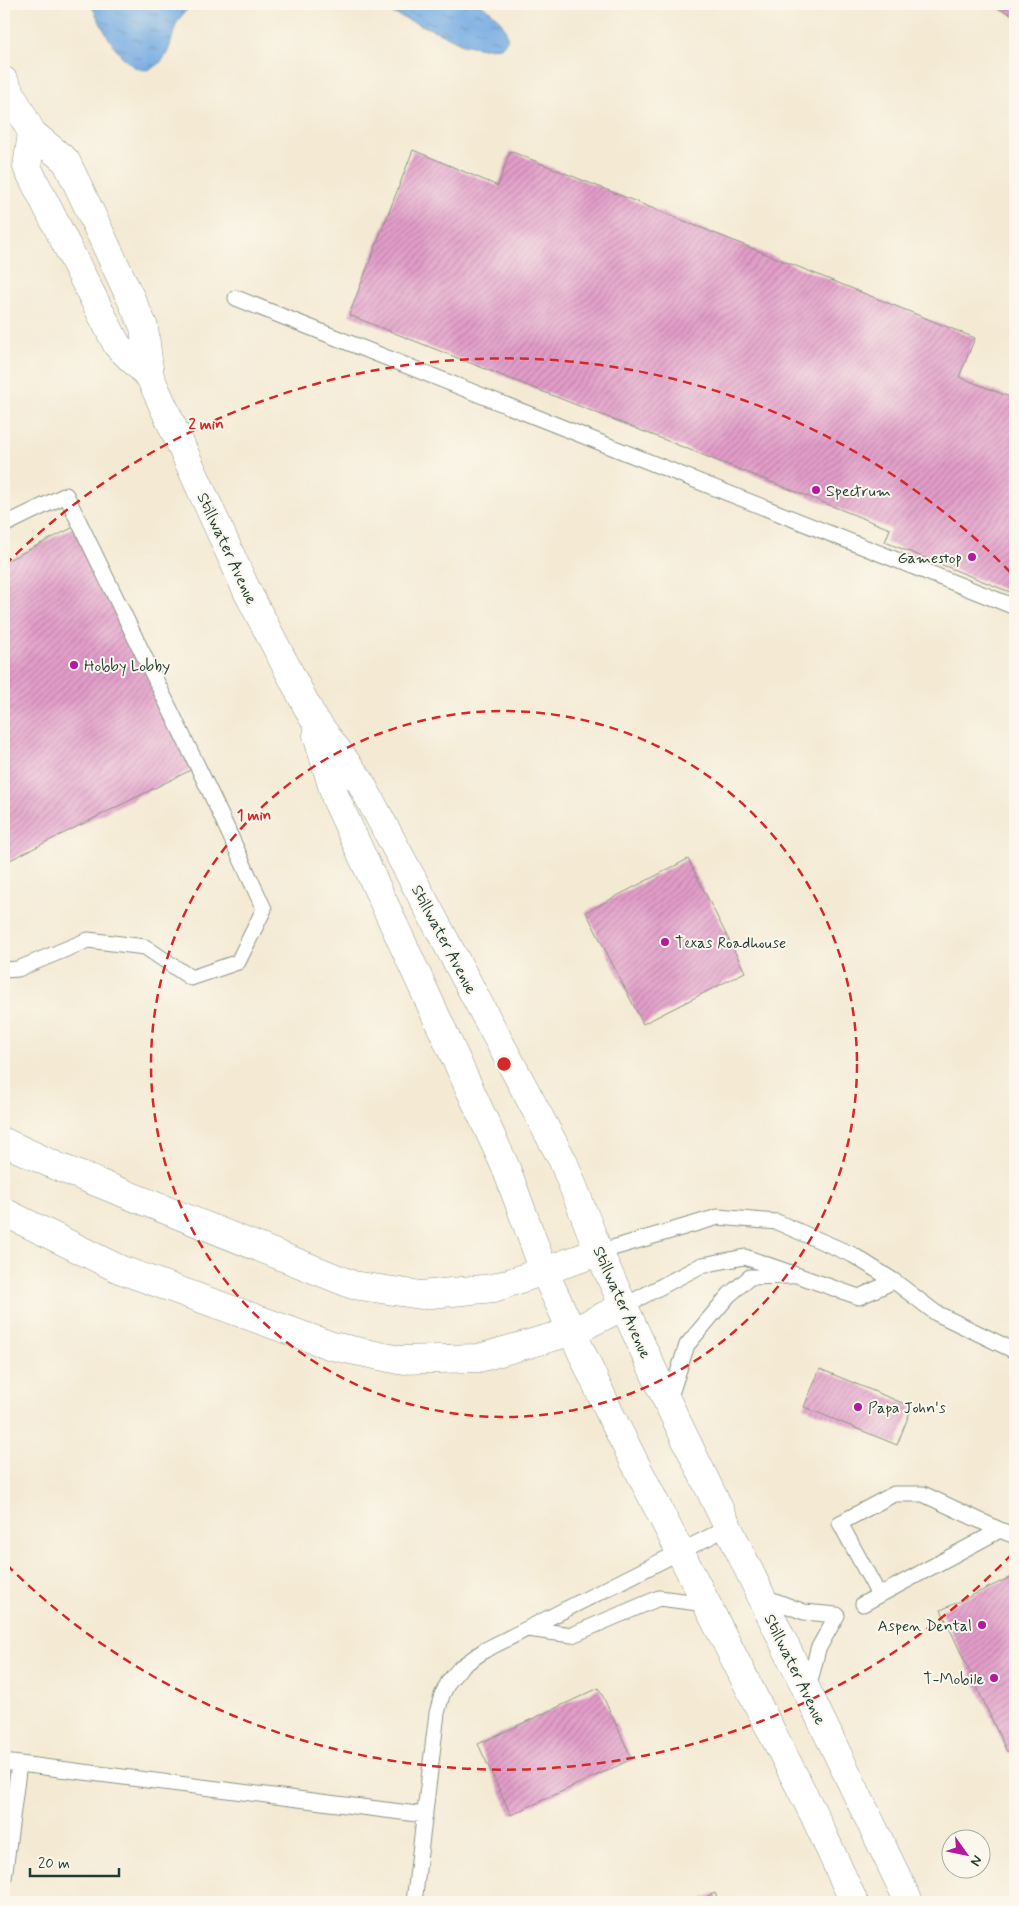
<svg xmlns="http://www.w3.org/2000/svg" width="1019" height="1906" viewBox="0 0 1019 1906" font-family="Mynerve,sans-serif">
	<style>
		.water { fill: url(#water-ripples); stroke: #4a748b }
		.building { fill: url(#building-hatch) }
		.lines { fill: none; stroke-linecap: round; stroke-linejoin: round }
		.lane-casing { stroke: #8a9484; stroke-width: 17 }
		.secondary-casing { stroke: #8a9484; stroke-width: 29 }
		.highway-casing { stroke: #8a9484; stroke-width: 29 }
		.lane { stroke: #fff; stroke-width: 15 }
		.secondary { stroke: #fff; stroke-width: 28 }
		.highway { stroke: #fff; stroke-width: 28 }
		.ring { fill: none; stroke: #d62828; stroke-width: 2.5; stroke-dasharray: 9 6 }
		.poi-dot { fill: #b5179e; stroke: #fbf7ec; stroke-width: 2 }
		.labels { text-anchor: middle; stroke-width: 4; stroke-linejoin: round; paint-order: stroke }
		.poi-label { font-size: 16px; fill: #1f3d34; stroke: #fbf7ec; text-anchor: start }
		.street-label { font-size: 16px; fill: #1f3d34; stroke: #fbf7ec }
		.centre { fill: #d62828; stroke: #fbf7ec; stroke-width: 2.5 }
		.ring-label { font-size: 15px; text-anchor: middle; font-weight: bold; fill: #d62828; stroke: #fbf7ec; stroke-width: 4; stroke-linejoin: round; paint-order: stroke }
	</style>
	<defs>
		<pattern id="water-ripples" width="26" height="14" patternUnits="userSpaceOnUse" patternTransform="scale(1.25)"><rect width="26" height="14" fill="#74abe2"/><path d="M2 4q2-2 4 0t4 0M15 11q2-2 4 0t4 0" fill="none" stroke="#5f8cb8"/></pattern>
		<pattern id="building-hatch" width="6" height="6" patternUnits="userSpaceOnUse" patternTransform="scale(1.25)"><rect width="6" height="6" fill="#e39dc9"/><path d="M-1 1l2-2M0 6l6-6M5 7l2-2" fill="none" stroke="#b781a4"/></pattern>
	</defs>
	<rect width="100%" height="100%" fill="#fbf7ec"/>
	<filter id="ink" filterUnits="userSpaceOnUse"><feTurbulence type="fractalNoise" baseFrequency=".02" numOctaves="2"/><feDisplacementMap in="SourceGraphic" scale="10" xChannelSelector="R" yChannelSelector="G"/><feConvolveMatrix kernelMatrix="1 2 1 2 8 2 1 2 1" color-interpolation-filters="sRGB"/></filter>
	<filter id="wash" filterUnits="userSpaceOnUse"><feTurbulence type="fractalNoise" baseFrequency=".0096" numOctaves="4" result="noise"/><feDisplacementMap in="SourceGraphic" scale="20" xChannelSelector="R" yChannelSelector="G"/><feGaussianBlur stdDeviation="1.12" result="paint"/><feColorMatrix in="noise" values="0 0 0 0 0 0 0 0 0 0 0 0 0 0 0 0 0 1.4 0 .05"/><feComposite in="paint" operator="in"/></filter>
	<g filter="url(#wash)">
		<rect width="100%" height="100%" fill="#f4ead4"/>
		<path class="water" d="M91,4H193C187,10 179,17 176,25C172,36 171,48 164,58C134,98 101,25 91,4Z
			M370,4H481C493,13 508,24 507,40L501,47L483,48L462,44L443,34Z"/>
		<g id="blocks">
			<path class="building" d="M997,4H1015V16L995,7Z
				M413,150L498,186L510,151L975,338L959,377L1015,399V594L885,542L890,529L349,315Z
				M76,526L195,768L4,863V562Z
				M688,859L745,972L643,1024L586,912Z
				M820,1369L912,1407L897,1445L804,1407Z
				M1015,1575V1748L1007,1752L941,1610Z
				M599,1688L632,1759L511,1815L478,1744Z
				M715,1893L719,1902H696Z"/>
		</g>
	</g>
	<g filter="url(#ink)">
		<use href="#blocks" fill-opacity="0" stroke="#8a9484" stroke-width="1"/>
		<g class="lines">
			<defs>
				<path id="lane" d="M236,298L1015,607
					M4,525L66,495L211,794L264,909L238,962L191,978L145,947L88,940L18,969L4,970
					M599,1252L718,1217L777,1222L853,1255L894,1281L936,1313L1015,1351
					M624,1306L702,1265L745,1257L859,1297L894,1281
					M668,1403L687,1345L729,1295L750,1277L790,1276
					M879,1595L840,1523L894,1494H923L1000,1530
					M762,1596L804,1612L837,1615L818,1649L808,1690
					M863,1604L1000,1530L1015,1536
					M527,1629L572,1635L659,1598L706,1604
					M4,1762L425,1815
					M4,1878L19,1764
					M414,1902L437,1713L442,1695L449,1681L461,1667L485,1650L727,1528"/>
				<path id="secondary" d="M4,81L32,133L66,161L81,192L144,327L150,377L247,591L312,716L360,781L563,1161L599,1252L668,1403L909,1902
					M32,133L27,167L117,345L150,377
					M317,735L336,799L506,1168L544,1271L611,1416L814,1815L854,1902"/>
				<path id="highway" d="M4,1142L56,1166L353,1285L421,1295L494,1288L599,1252
					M4,1212L119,1269L332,1346L399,1360L479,1358L574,1331L624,1306"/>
			</defs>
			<use href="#lane" class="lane-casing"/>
			<use href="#secondary" class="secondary-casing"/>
			<use href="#highway" class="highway-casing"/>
			<use href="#lane" class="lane"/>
			<use href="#secondary" class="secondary"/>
			<use href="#highway" class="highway"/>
		</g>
	</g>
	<g class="ring">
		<circle cx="504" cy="1064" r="353"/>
		<path d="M1012 1554A706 706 0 0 1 5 1563M5 565A706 706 0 0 1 1012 574"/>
	</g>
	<g class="poi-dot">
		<circle cx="816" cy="490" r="5"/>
		<circle cx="972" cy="557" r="5"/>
		<circle cx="74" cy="665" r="5"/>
		<circle cx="665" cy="942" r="5"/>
		<circle cx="858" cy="1407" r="5"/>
		<circle cx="982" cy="1625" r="5"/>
		<circle cx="994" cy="1678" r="5"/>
	</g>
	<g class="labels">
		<g class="poi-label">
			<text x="826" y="496">Spectrum</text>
			<text x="962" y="563" text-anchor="end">Gamestop</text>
			<text x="84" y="671">Hobby Lobby</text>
			<text x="675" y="948">Texas Roadhouse</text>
			<text x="868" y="1413">Papa John's</text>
			<text x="972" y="1631" text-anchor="end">Aspen Dental</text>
			<text x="984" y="1684" text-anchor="end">T-Mobile</text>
		</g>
		<g class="street-label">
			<text transform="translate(228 548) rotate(65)" y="6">Stillwater Avenue</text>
			<text transform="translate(445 939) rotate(62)" y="6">Stillwater Avenue</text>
			<text transform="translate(623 1302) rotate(66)" y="6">Stillwater Avenue</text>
			<text transform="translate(796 1669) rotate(64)" y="6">Stillwater Avenue</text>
		</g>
	</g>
	<circle cx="504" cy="1064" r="8" class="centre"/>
	<g class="ring-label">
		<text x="206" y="429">2 min</text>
		<text x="254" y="820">1 min</text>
	</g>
	<rect width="1019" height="1906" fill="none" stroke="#fbf7ec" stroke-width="20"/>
	<g transform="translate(966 1854) rotate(123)"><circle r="24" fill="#fbf7ec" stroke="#a3ada2"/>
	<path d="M0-4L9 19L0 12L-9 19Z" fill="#b5179e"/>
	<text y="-8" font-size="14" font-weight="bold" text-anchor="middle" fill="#1f3d34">N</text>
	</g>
	<path d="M30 1868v8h89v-8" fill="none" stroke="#1f3d34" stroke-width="2.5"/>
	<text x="38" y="1868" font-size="15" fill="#1f3d34" stroke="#fbf7ec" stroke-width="4" paint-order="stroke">20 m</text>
</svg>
